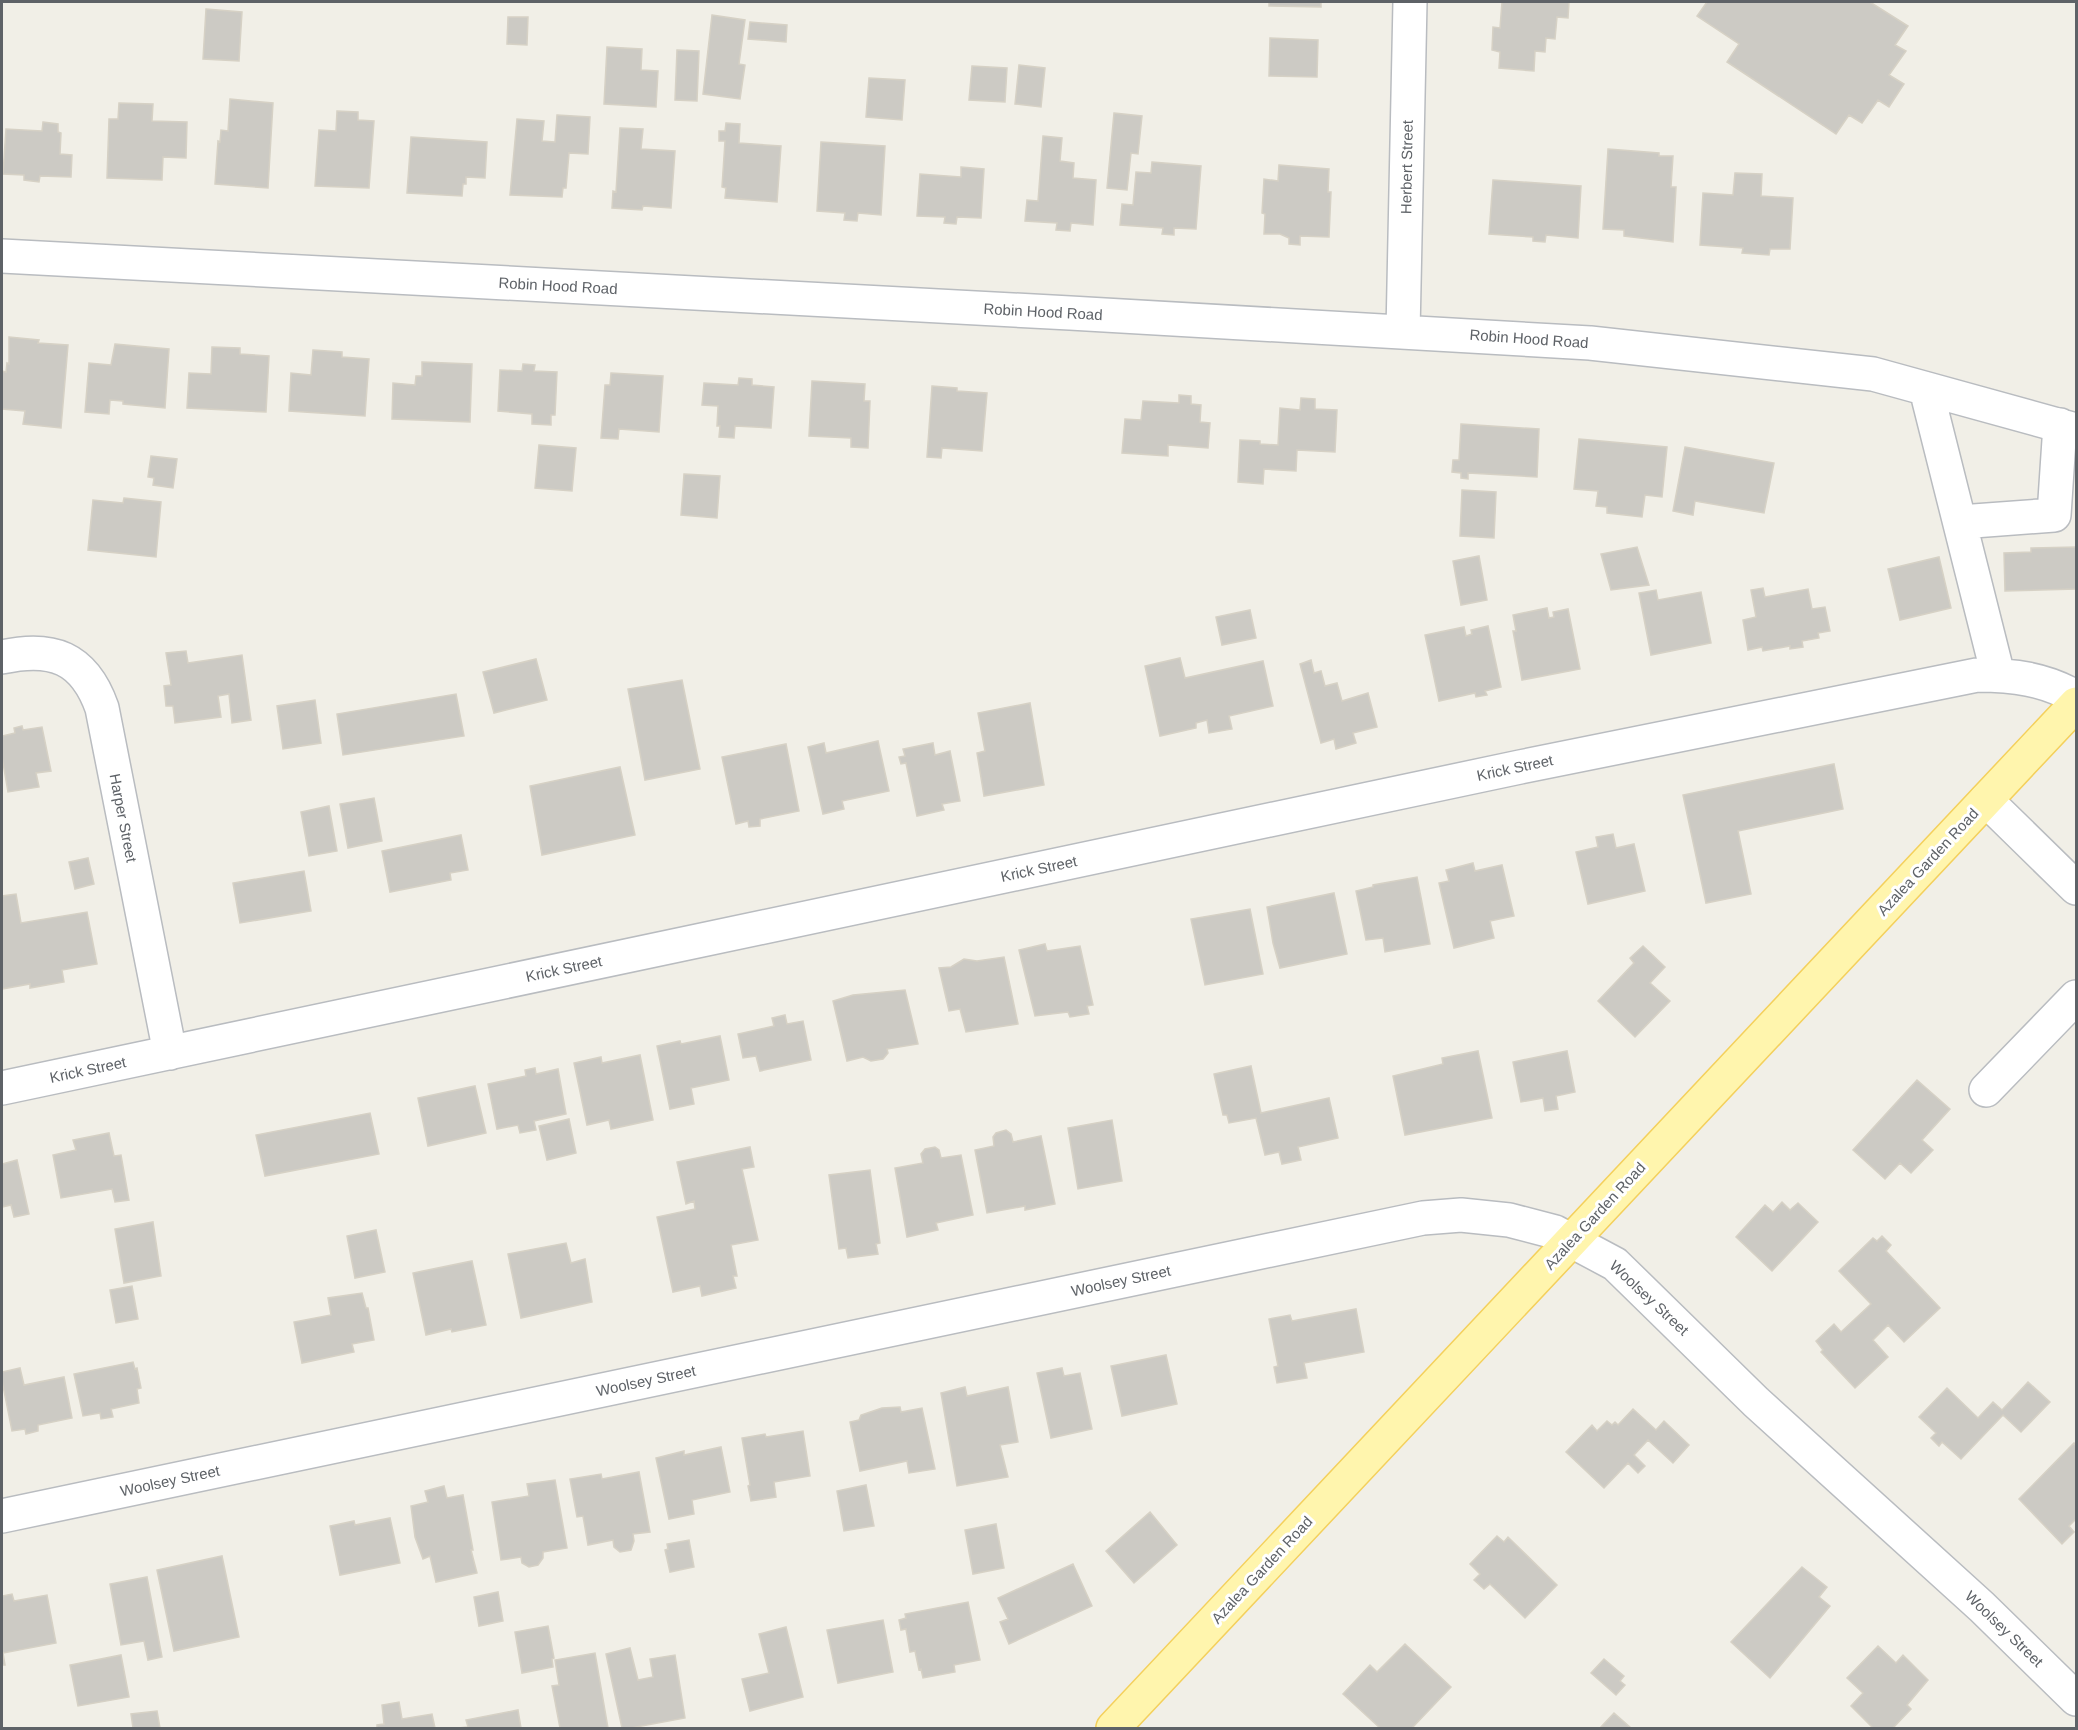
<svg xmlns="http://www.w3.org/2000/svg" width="2078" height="1730" viewBox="0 0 2078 1730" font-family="Arial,sans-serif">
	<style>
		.building { fill: #cccac4; stroke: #d6d1c5; stroke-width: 1.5 }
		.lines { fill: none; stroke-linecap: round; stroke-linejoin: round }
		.minor-casing { stroke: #b9bcc0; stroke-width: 36 }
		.major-casing { stroke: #f4d05c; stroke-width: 36 }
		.minor { stroke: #fff; stroke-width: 33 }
		.major { stroke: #fff5ad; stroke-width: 33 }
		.labels { text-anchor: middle; stroke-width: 6; stroke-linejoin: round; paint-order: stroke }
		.street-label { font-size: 15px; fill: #5e6267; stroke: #fff }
	</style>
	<rect width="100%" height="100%" fill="#f1efe7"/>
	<path class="building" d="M1269,2H1321V7L1269,6Z
		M1502,2H1569L1568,18L1557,17L1555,39L1546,38L1545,52L1535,51L1534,71L1499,68L1500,52L1492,50L1493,27L1500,28Z
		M1707,2H1870L1908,26L1895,45L1906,51L1889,75L1904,84L1889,107L1878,100L1862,123L1849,115L1836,134L1727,62L1739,44L1697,16Z
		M206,9L242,12L239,61L203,59Z
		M712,15L745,20L739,64L745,65L740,99L703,94Z
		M508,17H528L527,45L507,44Z
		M750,22L787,25L786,42L748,39Z
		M1270,38L1318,40L1317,77L1269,76Z
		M607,47L642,49L641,70L658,71L656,107L604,104Z
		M677,50L699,51L697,101L675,100Z
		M1019,65L1045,68L1041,107L1015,104Z
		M972,66L1007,68L1005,102L969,100Z
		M869,78L905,80L902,120L866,117Z
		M230,99L273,103L268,188L215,184L218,141L220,142L221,130L228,131Z
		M119,103L153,104L152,121L187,122L186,158L163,157L162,180L107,178L109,119H118Z
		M337,111L358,112V120L374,121L369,188L315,186L319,130L336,131Z
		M1114,113L1142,116L1138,154L1131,153L1127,190L1107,188Z
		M557,115L590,117L588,154L569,153L566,188H563L562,197L510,195L517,119L544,121L542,141L555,142Z
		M43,122L58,124V132L61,133L60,154L72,155L71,177L40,176L39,182L24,180V175L3,174L6,129L42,131Z
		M726,123L740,124L739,143L781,146L777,202L725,198L726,188L722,187L725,141H719V131H725Z
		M620,128L643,129L641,149L675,151L671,208L643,206L642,210L612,208L613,191L616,192Z
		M1043,136L1062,138L1060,161L1074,163L1073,178L1096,180L1093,225L1071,223L1070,231L1056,230L1057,223L1025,221L1027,200L1038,201Z
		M411,137L487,142L485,178L466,177V184H463L462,196L407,193Z
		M821,142L885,146L881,215L858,213L857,221L844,220L845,213L817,211Z
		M1608,149L1659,153V156H1673L1671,187H1676L1673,242L1624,236V230L1603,229Z
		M1152,162L1201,166L1196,229L1174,228V235L1162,234L1163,228L1120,225L1122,204L1133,205L1136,172L1151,173Z
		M1279,165L1329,169L1328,192H1331L1329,237L1300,236V245L1289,244V238L1280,234H1264L1265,214L1262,213L1264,179L1278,181Z
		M961,167L984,169L981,218L957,217L956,224L944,223L945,217L917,216L920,174L961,177Z
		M1735,173L1762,174L1761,196L1793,198L1790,249H1770L1769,255L1742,253L1743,248L1700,245L1703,193L1733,195Z
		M1493,180L1581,186L1578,238L1546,235L1545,242L1533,241V237L1489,234Z
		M9,337L39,340L38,343L68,345L61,428L23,424L25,411L2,409V371L6,372L7,363L9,364Z
		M115,344L169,349L165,408L123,404V401L110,400L109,414L85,412L89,363L111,365Z
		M212,347L240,348V354L269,356L266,412L187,408L189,373L211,374Z
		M313,350L342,352V357L369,359L365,416L289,411L291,373L311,375Z
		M422,362L472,364L470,422L392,419L393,383L415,385L416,376H422Z
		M523,364L535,365L534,371L557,372L555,415H551V425L532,424V414L498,411L500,370L522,371Z
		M611,373L663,376L659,432L619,429L618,439L601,438L605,385H610Z
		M739,378L752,379V385L774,387L771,428L735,426L734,438L719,437L720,426H717L718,406L702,405L704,383L738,385Z
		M812,381L865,384L864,401H870L868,448L851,447V438L809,436Z
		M932,386L957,388V391L987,393L982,451L942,448L941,458L927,457Z
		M1179,395L1191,396V404L1201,405L1200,422L1210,423L1208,448L1168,445V456L1122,453L1125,419L1141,420L1143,401L1179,403Z
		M1301,398L1315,399V409L1337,410L1335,452L1297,450L1296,471L1264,469L1263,484L1238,482L1240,440L1260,441V444L1278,445L1280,408L1300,410Z
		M1461,424L1539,429L1537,477L1468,473V479L1461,478V473L1452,472L1453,460H1459Z
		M1579,439L1667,447L1662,497L1645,495L1642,517L1607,513V507L1596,506L1598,491L1574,489Z
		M539,445L576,448L572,491L535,488Z
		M1685,447L1774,463L1764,513L1695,501L1693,515L1673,511Z
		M151,456L177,459L173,488L153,485L154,478L148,477Z
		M684,474L720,476L717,518L681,515Z
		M1462,490L1496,492L1494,538L1460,536Z
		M124,498L161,502L156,557L88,550L93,500L123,503Z
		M1637,547L1649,585L1611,590L1601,554Z
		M2076,547V589L2005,591L2004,553L2031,552V548Z
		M1479,556L1487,600L1461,605L1453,561Z
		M1939,557L1951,608L1900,620L1888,569Z
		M1763,588L1765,597L1808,589L1812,609L1825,607L1830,631L1818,633L1819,638L1802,641L1803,647L1790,649V646L1763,651L1762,647L1748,650L1743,620L1756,617L1751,590Z
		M1656,590L1658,600L1701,592L1711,643L1651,655L1639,593Z
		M1547,608L1549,618L1554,617L1553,612L1568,609L1580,669L1522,680L1513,631H1516L1513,615Z
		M1250,610L1256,638L1222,645L1216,617Z
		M1488,626L1501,687L1485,691L1487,695L1476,697L1475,693L1439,701L1425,635L1464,627L1466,636L1472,634L1471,630Z
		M186,651L188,663L242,655L251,720L232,723L229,694L218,696L221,717L175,723L173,706H166L164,686L171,685L166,653Z
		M1180,658L1185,678L1263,661L1273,706L1229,716L1232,729L1209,733L1207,720L1196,723V728L1160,736L1145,666Z
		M536,659L547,700L494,713L483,672Z
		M1311,660L1314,673L1321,671L1325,686L1337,683L1342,701L1368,693L1377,727L1353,733L1356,743L1336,749L1334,739L1321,743L1300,664Z
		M682,680L700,769L645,780L628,689Z
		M456,694L464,736L343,755L337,714Z
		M315,700L321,743L283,749L277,706Z
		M1030,703L1044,785L984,796L977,753L985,751L978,713Z
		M22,726L23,730L42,727L51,771L36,773L39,787L8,792L2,757V736L15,733L14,728Z
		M878,741L889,791L842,801L844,809L823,814L808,747L824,743L826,753Z
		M933,743L935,755L950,751L960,801L942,804L944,810L917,816L906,763L901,764L899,757L905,756L903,749Z
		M786,744L799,811L760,819V826L749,827L748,821L736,824L722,757Z
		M1834,764L1843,809L1738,831L1751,894L1706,903L1683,795Z
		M620,767L635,835L542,855L530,786Z
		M374,798L382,841L348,848L340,804Z
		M329,806L337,851L309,856L301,812Z
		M1613,834L1616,848L1634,844L1645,891L1588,904L1576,852L1598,847L1596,837Z
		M461,835L468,870L450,873L451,880L390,892L382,851Z
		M88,858L94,884L75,889L69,862Z
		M1473,863L1475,871L1502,865L1514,916L1490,921L1494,938L1454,948L1439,883L1449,881L1446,870Z
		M304,871L311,911L240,923L233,883Z
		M1417,877L1430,944L1385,952L1383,938L1366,940L1356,891L1373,887V885Z
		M1334,893L1347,954L1280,968L1273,943L1267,907Z
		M16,894L21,923L87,912L97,964L62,970L64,982L30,988V984L2,989V896Z
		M1250,909L1263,974L1205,985L1191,919Z
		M1045,944L1047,951L1080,946L1093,1005L1087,1006L1089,1014L1070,1017L1068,1012L1035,1016L1019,950Z
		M1643,946L1665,967L1650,983L1670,1001L1635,1037L1598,1001L1634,963L1630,958Z
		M1004,957L1018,1024L966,1032L960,1009L949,1011L939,968L951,967L964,959L977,961Z
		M905,990L918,1044L887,1049L888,1053L883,1059L871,1061L863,1057L847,1061L833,1001L853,995Z
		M785,1015L787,1024L803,1021L811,1060L760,1071L756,1056L743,1058L738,1034L774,1026L772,1018Z
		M720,1036L729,1080L691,1088L694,1104L670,1109L657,1046L680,1041L681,1044Z
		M1478,1051L1492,1118L1405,1135L1393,1076L1443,1064L1442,1058Z
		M1567,1051L1575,1092L1556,1096L1558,1109L1545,1111L1543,1098L1521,1102L1513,1062Z
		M640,1055L653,1120L611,1129L609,1120L587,1125L574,1063L601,1057L602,1063Z
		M1251,1066L1261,1113L1329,1098L1338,1138L1298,1147L1301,1160L1282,1164L1279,1152L1265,1155L1256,1118L1229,1123L1227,1115H1223L1214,1074Z
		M535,1068L536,1074L558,1069L566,1114L534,1121L536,1130L520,1133L518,1125L497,1129L488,1084L526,1076L525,1070Z
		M1917,1080L1950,1109L1922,1140L1933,1150L1911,1173L1900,1163L1885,1179L1853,1150Z
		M475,1086L486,1133L428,1146L418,1098Z
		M370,1113L379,1154L265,1176L256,1135Z
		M569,1119L576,1153L547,1160L539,1126Z
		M1112,1120L1122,1181L1078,1189L1068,1128Z
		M1006,1130L1011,1134L1013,1142L1041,1136L1055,1204L1025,1210V1206L987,1213L975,1150L994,1146L993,1137L996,1133Z
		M109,1133L114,1156L121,1155L129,1200L115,1202L112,1189L61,1198L53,1155L76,1150L73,1140Z
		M750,1147L754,1167L742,1169L758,1240L731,1245L737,1276H733L736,1288L702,1296L700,1286L673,1292L657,1217L695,1209L694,1201L686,1204L677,1162Z
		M935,1147L939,1150L941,1158L961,1155L973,1215L936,1223L938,1230L907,1237L895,1168L923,1163L921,1154L925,1149Z
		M17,1160L29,1214L14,1217L11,1205L2,1207V1164Z
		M870,1170L880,1243L876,1244L878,1254L848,1258L846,1248L839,1249L829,1175Z
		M1782,1202L1790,1210L1798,1203L1818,1222L1772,1271L1736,1237L1765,1205L1773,1212Z
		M153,1222L161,1276L124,1283L115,1229Z
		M376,1230L385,1272L355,1278L347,1236Z
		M1882,1236L1891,1245L1886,1251L1940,1308L1904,1342L1888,1325L1873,1340L1888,1357L1855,1388L1821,1352L1823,1350L1816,1341L1834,1324L1841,1332L1871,1304L1839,1271L1873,1238L1877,1241Z
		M566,1243L571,1263L585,1259L592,1302L521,1318L508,1254Z
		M472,1261L486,1325L452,1332L451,1329L426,1335L413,1273Z
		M132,1286L138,1319L116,1323L110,1290Z
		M362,1293L366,1308H368L374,1340L352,1344L354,1352L302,1363L294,1322L331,1315L328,1298Z
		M1356,1309L1364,1352L1304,1363L1307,1378L1277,1383L1274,1367L1278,1366L1269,1319L1290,1315L1292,1321Z
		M1166,1355L1177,1404L1122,1416L1111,1366Z
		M133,1362L135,1369L137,1368L141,1388L137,1389L139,1403L111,1409L113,1417L101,1419L100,1413L83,1416L74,1374Z
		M20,1368L24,1385L64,1377L72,1418L38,1425V1431L26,1434L25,1429L12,1431L2,1381V1372Z
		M1062,1368L1064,1376L1080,1373L1092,1429L1051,1438L1037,1373Z
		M2028,1382L2050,1402L2021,1432L2003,1415L1961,1459L1942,1442L1939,1446L1931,1438L1936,1433L1919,1417L1947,1388L1978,1418L1993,1402L2002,1410Z
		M965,1387L967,1396L1008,1387L1018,1442L1000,1445L1008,1477L957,1486L941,1393Z
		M900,1407L901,1412L922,1408L935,1469L909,1473L907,1461L860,1471L850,1422L859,1420L861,1415L882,1408Z
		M1633,1409L1656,1430L1664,1421L1689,1445L1673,1463L1648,1440L1634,1455L1645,1466L1638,1473L1628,1463L1604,1488L1566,1452L1592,1425L1597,1431L1607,1421L1612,1425L1615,1422L1618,1425Z
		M803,1431L810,1476L774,1482L776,1497L751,1501L748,1486L750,1485L742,1438L765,1434L766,1437Z
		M2074,1443L2076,1446V1519L2069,1526L2074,1532L2062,1544L2019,1499Z
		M721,1447L730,1492L692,1500L694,1514L669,1519L656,1458L684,1451V1455Z
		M639,1472L650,1532L633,1534L634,1541L631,1550L620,1552L614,1547L613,1540L588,1545L583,1516L577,1517L570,1479L601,1474L602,1479Z
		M555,1480L567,1548L543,1552V1558L538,1565L529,1567L522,1563L521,1557L501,1560L492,1502L529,1496L527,1484Z
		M866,1485L874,1526L844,1531L837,1491Z
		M444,1486L447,1498L463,1495L473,1550H471L477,1573L436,1582L430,1556L423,1559L415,1537L411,1506L428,1502L425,1491Z
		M1150,1512L1177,1545L1134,1583L1106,1551Z
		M390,1518L400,1563L340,1575L330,1526L354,1521L355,1525Z
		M996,1524L1004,1568L973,1574L965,1530Z
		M1497,1536L1504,1542L1508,1537L1557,1585L1525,1618L1490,1584L1484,1589L1474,1580L1480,1574L1470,1564Z
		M689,1540L694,1567L670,1572L665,1550L668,1549L667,1544Z
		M222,1556L239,1637L174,1651L157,1570Z
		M1073,1564L1092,1606L1009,1644L1000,1622L1008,1619L998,1598Z
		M1802,1567L1827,1587L1819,1597L1830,1606L1770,1678L1731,1642Z
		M147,1577L162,1657L148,1660L144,1641L121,1645L110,1584Z
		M498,1592L503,1621L479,1626L474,1597Z
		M12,1594L14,1601L47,1595L56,1643L3,1653L5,1665H2V1596Z
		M968,1602L980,1660L954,1665L955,1672L923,1678L921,1669L919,1670L915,1651L910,1652L906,1629L901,1630L899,1620L906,1618L905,1614Z
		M883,1620L893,1672L838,1683L827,1630Z
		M548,1626L554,1658L552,1659L553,1667L522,1673L515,1632Z
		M786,1627L803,1697L750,1711L742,1679L769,1673L759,1634Z
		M1405,1644L1451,1687L1412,1728H1380L1343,1694L1370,1665L1377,1672Z
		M1878,1646L1896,1663L1903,1655L1928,1680L1907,1705L1911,1709L1893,1728H1873L1851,1706L1863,1693L1847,1678Z
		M630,1648L638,1680L653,1677L650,1659L675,1655L685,1718L631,1728H622L606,1654Z
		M595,1653L608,1728H560L552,1686L559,1685L555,1660Z
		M121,1655L129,1697L78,1706L70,1665Z
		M1604,1659L1624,1676L1620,1681L1625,1685L1616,1695L1591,1673Z
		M399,1702L402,1719L432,1714L435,1728H377V1725L384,1724L382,1705Z
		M518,1710L521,1728H458L468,1727L466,1720Z
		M157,1711L160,1728H133L131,1714Z
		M1614,1713L1631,1728H1600Z"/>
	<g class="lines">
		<defs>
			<path id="minor" d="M2,256L1070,313L1590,343L1873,374L2076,430
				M1403,332L1410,2
				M1926,389L1998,675
				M1960,522L2054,515L2060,425
				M2,657C52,646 84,657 102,708L170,1053
				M1986,800L2076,888
				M2,1088L1520,767L1977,675C2014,675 2044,679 2076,697
				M1986,1090L2076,997
				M2,1516L1423,1218L1461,1215L1509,1220L1555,1232L1615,1264L1756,1402L1982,1607L2076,1699"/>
			<path id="major" d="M1113,1728L2076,704"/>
		</defs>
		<use href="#minor" class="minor-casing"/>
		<use href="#major" class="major-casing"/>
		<use href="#minor" class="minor"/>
		<use href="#major" class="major"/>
	</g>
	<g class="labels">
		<g class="street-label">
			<text transform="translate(1407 167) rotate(-89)" y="5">Herbert Street</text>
			<text transform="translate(558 286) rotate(3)" y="5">Robin Hood Road</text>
			<text transform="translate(1043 312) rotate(3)" y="5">Robin Hood Road</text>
			<text transform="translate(1529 339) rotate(4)" y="5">Robin Hood Road</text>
			<text transform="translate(1515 768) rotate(-12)" y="5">Krick Street</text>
			<text transform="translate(123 818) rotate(79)" y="5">Harper Street</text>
			<text transform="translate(1928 862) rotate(-47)" y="5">Azalea Garden Road</text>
			<text transform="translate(1039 869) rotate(-12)" y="5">Krick Street</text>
			<text transform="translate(564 969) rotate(-12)" y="5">Krick Street</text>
			<text transform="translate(88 1070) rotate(-12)" y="5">Krick Street</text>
			<text transform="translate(1595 1216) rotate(-47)" y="5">Azalea Garden Road</text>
			<text transform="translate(1121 1281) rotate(-12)" y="5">Woolsey Street</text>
			<text transform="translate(1649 1298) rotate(43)" y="5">Woolsey Street</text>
			<text transform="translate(646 1381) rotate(-12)" y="5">Woolsey Street</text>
			<text transform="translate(170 1481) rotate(-12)" y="5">Woolsey Street</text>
			<text transform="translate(1262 1570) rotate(-47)" y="5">Azalea Garden Road</text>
			<text transform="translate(2004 1629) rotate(44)" y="5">Woolsey Street</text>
		</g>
	</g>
	<rect width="2078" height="1730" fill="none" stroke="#5e6267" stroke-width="6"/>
</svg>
